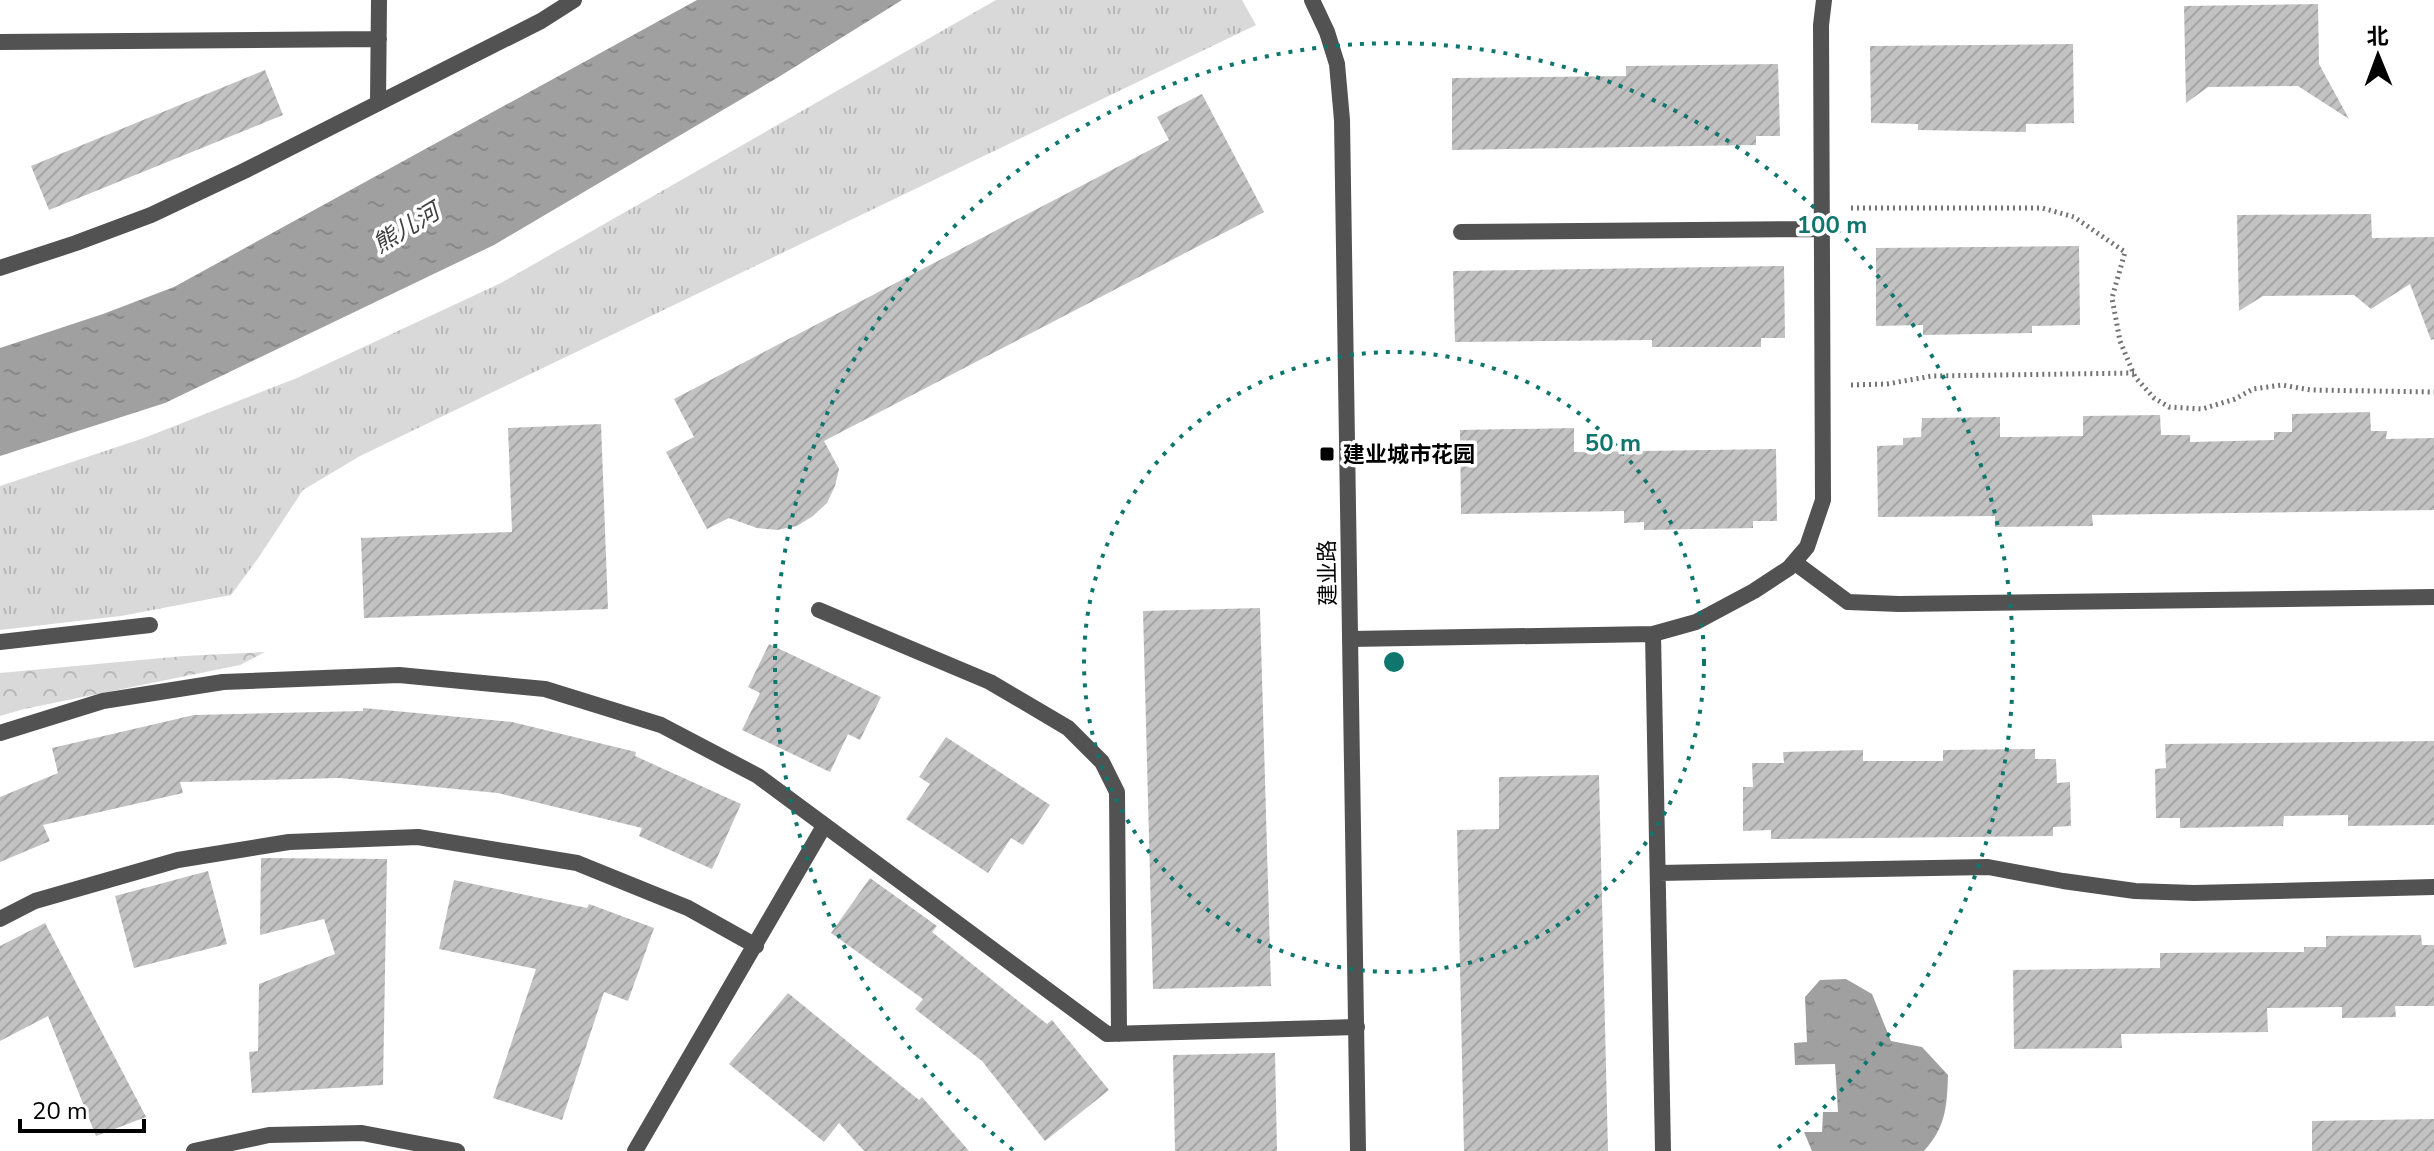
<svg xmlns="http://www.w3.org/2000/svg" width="2434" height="1151" viewBox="0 0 2434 1151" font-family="'Nunito Sans','Noto Sans SC',sans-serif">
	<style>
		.forest { fill: url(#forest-crowns) }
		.park { fill: url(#park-tufts) }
		.water { fill: url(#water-ripples) }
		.building { fill: url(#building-hatch) }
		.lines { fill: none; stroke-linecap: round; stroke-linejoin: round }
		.path { stroke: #747474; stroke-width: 5; stroke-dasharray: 2 4; stroke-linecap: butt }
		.lane { stroke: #525252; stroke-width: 16 }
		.street { stroke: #525252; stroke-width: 16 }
		.ring { fill: none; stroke: #0f766e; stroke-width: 4; stroke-dasharray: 4 8 }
		.poi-dot { fill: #000; stroke: #fff; stroke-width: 3 }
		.labels { text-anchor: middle; stroke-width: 7; stroke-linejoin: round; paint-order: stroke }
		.poi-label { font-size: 22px; font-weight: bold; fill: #000; stroke: #fff; text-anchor: start }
		.street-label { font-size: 22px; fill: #000; stroke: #fff }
		.water-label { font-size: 24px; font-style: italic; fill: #414141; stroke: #fff }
		.centre { fill: #0f766e; stroke: #fff; stroke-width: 4 }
		.ring-label { font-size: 24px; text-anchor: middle; font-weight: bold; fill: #0f766e; stroke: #fff; stroke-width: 7; stroke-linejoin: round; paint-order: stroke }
	</style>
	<defs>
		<pattern id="forest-crowns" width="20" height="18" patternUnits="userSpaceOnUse" patternTransform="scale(2)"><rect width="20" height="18" fill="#d9d9d9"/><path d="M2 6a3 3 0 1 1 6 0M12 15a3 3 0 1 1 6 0" fill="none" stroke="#b8b8b8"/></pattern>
		<pattern id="park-tufts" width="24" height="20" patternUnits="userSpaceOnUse" patternTransform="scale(2)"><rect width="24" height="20" fill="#d9d9d9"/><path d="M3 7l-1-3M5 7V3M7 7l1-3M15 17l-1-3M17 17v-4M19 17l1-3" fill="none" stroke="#b8b8b8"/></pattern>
		<pattern id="water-ripples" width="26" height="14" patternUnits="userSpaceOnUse" patternTransform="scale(2)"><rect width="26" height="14" fill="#a0a0a0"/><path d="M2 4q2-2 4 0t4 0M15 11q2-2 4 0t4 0" fill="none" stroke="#888"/></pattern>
		<pattern id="building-hatch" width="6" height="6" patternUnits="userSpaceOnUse" patternTransform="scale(2)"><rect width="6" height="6" fill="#c2c2c2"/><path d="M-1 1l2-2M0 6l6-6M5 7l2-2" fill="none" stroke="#a5a5a5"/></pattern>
	</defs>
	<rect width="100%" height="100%" fill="#fff"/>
	<path class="forest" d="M265,652L240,665L24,709L0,716V673L184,656Z"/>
	<path class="park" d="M996,0H1242L1256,25L360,456L303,490L259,557L231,595L121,616L0,630V486L144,438L297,378L501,283Z"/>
	<path class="water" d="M697,0H902L777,78L494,245L165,403L0,456V348L103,314L174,287Z
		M1846,979L1872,994L1891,1041L1922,1047L1948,1075C1947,1106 1946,1127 1924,1151H1812L1804,1132H1822L1823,1112H1838L1835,1064L1795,1065L1794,1043L1807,1042L1805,997L1820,980Z"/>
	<path class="building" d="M2318,4L2319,64L2349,119L2298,86L2208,87L2186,103L2184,6Z
		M2073,44L2074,123L2026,124V132L1918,130V124L1871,123L1870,46Z
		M1778,64L1780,136H1756V145L1452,150V78L1626,76V66Z
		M265,70L283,115L49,210L31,166Z
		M1202,94L1264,212L824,441L839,469L835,486L827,503L813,516L797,526L777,530L757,528L729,518L707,529L666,452L694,437L674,399L1169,140L1157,117Z
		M2371,214L2372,238L2434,237V339L2431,340L2410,284L2371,309L2354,295L2263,296L2239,311L2237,215Z
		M2079,246L2080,325L2032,326V333L1923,335V325L1876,326V248Z
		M1784,266L1785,338H1761V347H1652V340L1455,342L1453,271Z
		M2370,412L2371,431H2387L2386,439L2434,438V510L2092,515L2093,526L1995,527V516L1878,517L1877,446L1903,445V438L1921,437L1922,418L2000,417V437H2016L2083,436V416L2160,415L2161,435H2190V442L2274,440V432H2292V414Z
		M601,424L608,609L364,618L361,538L512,532L508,428Z
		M1574,428V452L1776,449L1777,521H1753V528L1644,530V522L1624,523V511L1461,514L1460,430Z
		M1260,608L1271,986L1153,989L1143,611Z
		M769,644L881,697L860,740L848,734L830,772L742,730L760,693L748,687Z
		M363,708L512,722L636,752L635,756L741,804L712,869L639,836L642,828L498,793L339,778L180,782L183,793L43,825L50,841L0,862V797L58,773L52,748L194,715L363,711Z
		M946,737L1050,805L1023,845L1011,838L988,873L906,819L930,784L919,777Z
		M2434,741V825L2348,826V815L2284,816L2283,826L2180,828V818H2156L2155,769L2166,768L2165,744Z
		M2035,749V759H2056L2057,783L2070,782L2071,826L2053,827V836L1771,839V830L1743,831V787H1753L1752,763H1784L1783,752L1863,750V761H1943V750Z
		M1599,775L1608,1151H1464L1457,830L1499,829V777Z
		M261,858L387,859L383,1085L252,1093L249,1052L258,1051L259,984L335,954L324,919L260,935Z
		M208,871L227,944L134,968L115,896Z
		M870,878L937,926L932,932L1047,1024L1052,1020L1109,1090L1045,1141L982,1061L915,1009L923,999L831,933Z
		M454,880L587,908L589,904L654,928L628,1001L604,992L562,1120L493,1098L536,969L439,949Z
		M45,923L146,1117L96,1136L48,1016L0,1041V946Z
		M2421,935L2422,945H2434V1006H2395L2396,1017L2342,1018V1007L2267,1008L2268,1032L2121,1034L2122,1048L2014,1049L2013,970L2160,968V953L2304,952V947H2326V936Z
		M788,993L919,1100L922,1097L969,1151H864L839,1123L824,1142L729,1064Z
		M1275,1053L1277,1151H1175L1173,1055Z
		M2434,1119V1151H2312V1121Z"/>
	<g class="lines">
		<path class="path" d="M1851,208H2042L2074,217L2125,252L2112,298L2120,341L2135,377L2154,398L2169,407L2202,409L2235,399L2253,389L2282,385L2311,390L2434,392
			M1851,385L1887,384L1932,376L2134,373"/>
		<path class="lane" d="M0,42L379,39
			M378,103L379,0
			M1461,232L1822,229
			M1794,562L1848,602L1899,604L2434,597
			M819,610L990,682L1068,728L1102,762L1117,792L1119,1034
			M1653,634L1663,1151
			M1350,639L1653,634L1696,622L1754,591L1789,568L1807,547L1823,500L1821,25L1824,0
			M0,642L150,625
			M0,733L103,701L223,682L399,675L545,689L661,725L758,776L1107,1034L1357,1027
			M1658,873L1988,867L2063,881L2135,891L2194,893L2434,887
			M0,919L35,901L178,860L289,842L418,837L577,863L688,908L756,946
			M194,1151L269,1135L362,1133L457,1151
			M635,1151L824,826"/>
		<path class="street" d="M1312,0L1327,32L1337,64L1342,120L1358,1151
			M0,268L76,243L151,215L244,171L541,21L574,0"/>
	</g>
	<g class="ring">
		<circle cx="1394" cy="662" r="310"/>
		<path d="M1013 1150A619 619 0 1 1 1775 1150"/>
	</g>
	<rect class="poi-dot" x="1319" y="446" width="16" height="16" rx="4"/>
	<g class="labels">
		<g class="poi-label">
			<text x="1343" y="462">建业城市花园</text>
		</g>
		<g class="street-label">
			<text transform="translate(1327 573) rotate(-91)" y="8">建业路</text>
		</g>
		<g class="water-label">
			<text transform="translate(406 228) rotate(-31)" y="8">熊儿河</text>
		</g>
	</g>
	<circle cx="1394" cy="662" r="12" class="centre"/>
	<g class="ring-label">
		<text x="1832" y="233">100 m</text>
		<text x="1613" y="451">50 m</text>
	</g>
	<g transform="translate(2378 56) rotate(359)" stroke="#ffffff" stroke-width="6" paint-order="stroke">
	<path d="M0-6L14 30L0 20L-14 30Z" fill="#000000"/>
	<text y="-12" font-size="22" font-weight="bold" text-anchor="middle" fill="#000000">北</text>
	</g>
	<path d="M20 1119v12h124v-12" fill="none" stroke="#000000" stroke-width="4"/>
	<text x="32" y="1119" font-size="24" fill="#000000" stroke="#ffffff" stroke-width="6" paint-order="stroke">20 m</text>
</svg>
